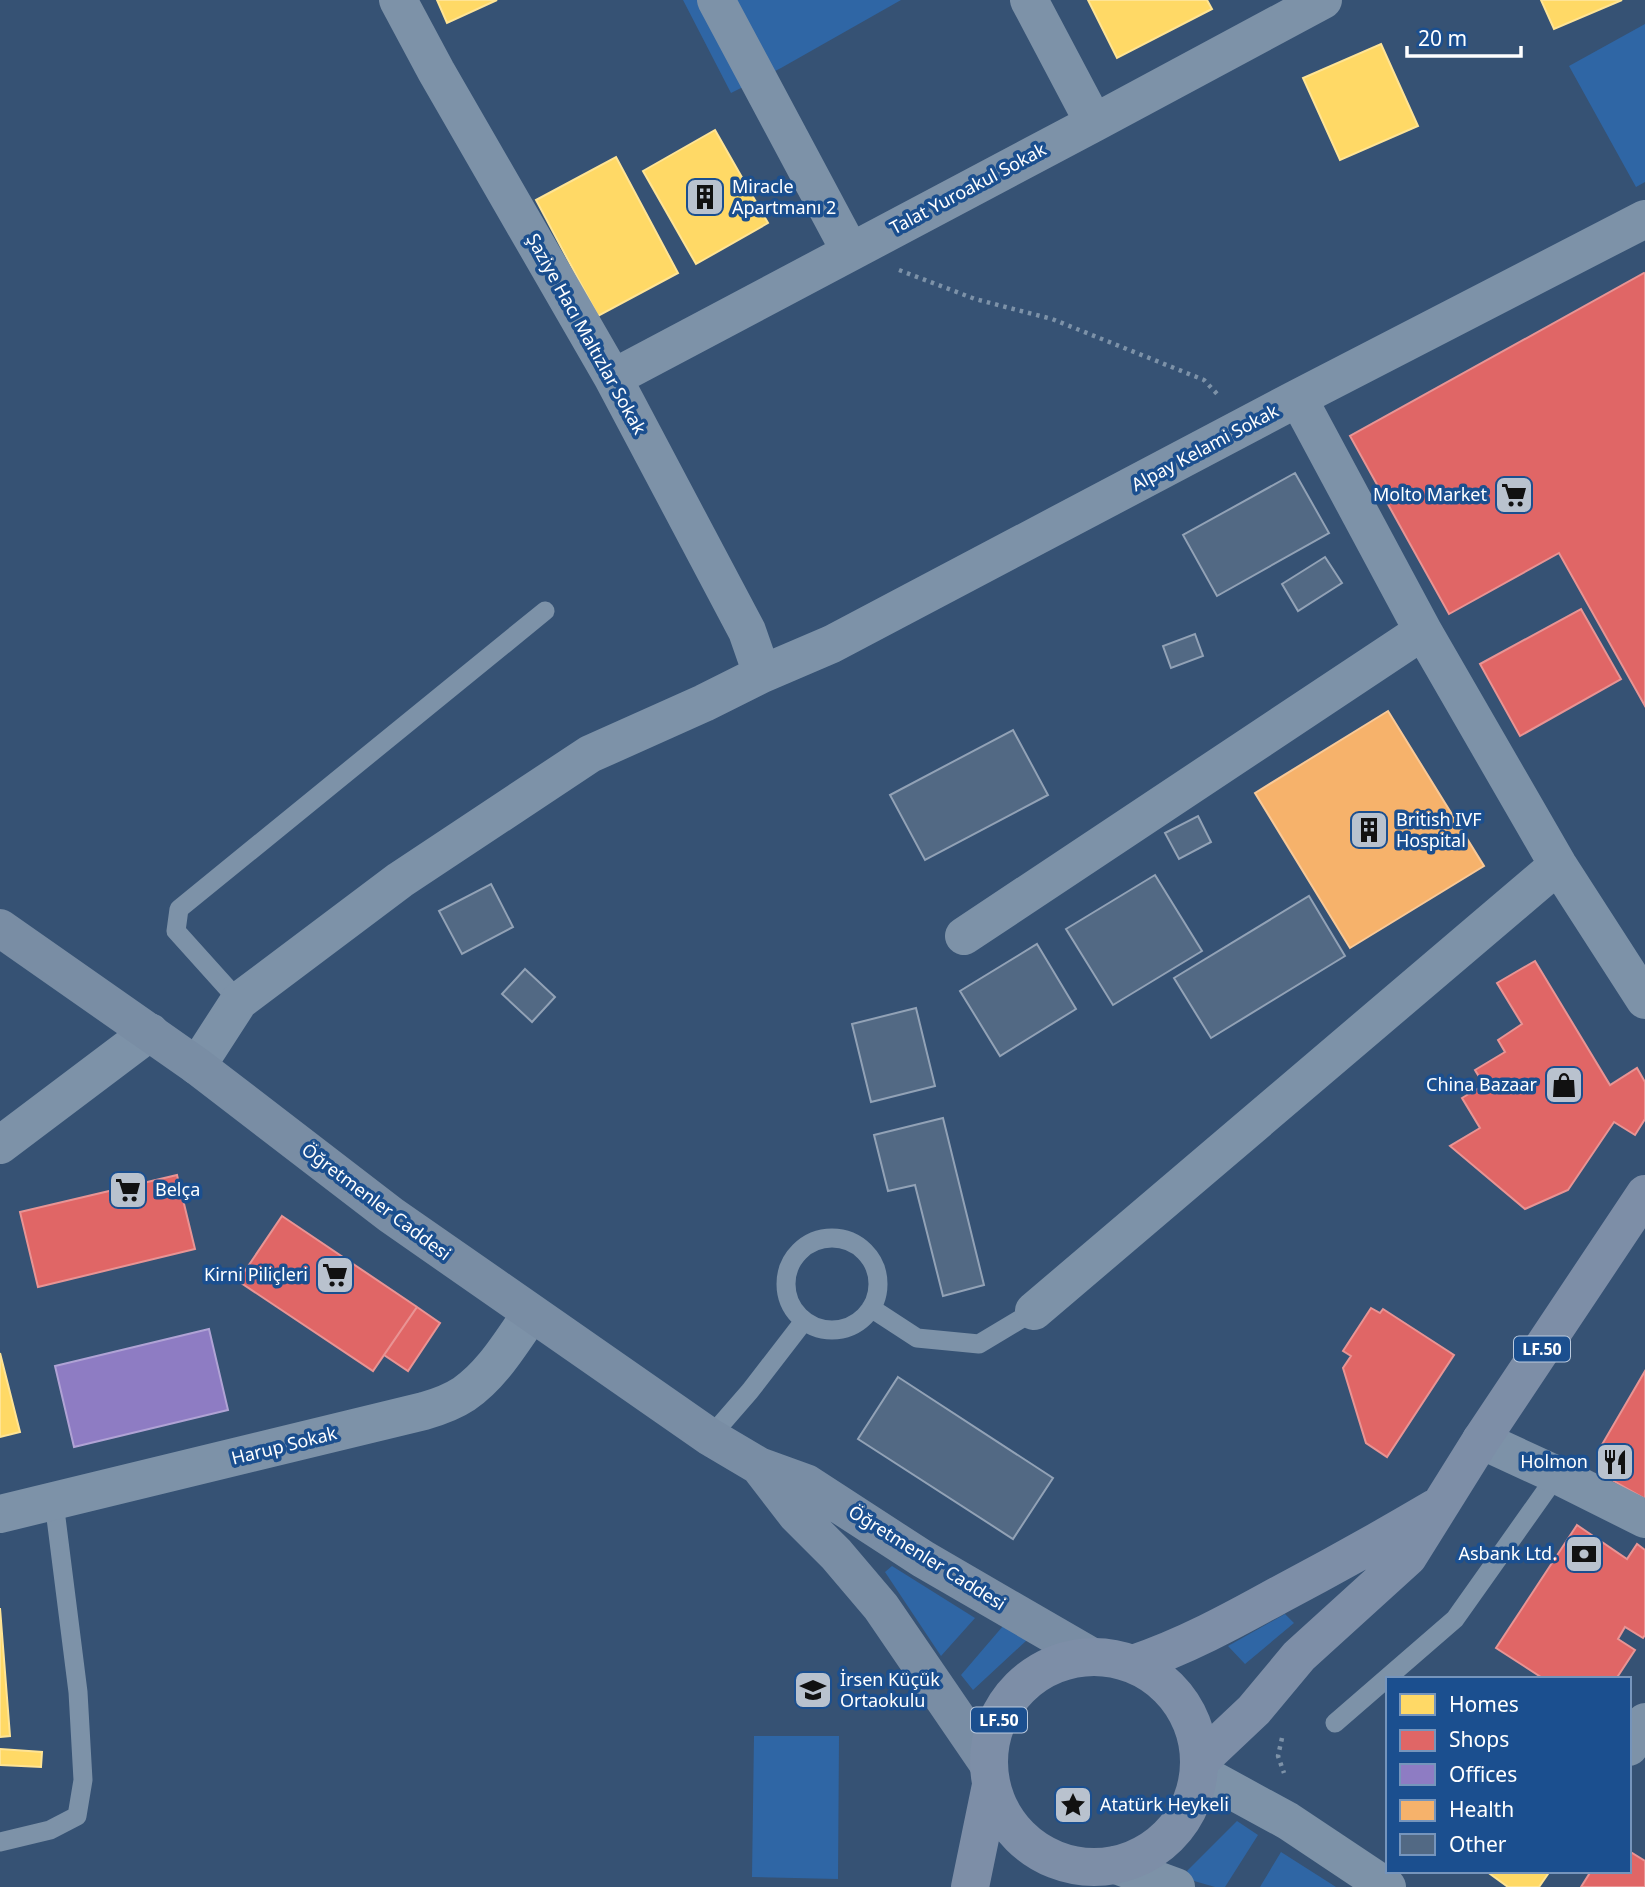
<svg xmlns="http://www.w3.org/2000/svg" width="1645" height="1887" viewBox="0 0 1645 1887" font-family="'Noto Sans',sans-serif">
	<style>
		.green { fill: #2f66a5 }
		.homes { fill: #ffd966; stroke: #ffe494; stroke-width: 2 }
		.shops { fill: #e06666; stroke: #e99494; stroke-width: 2 }
		.offices { fill: #8e7cc3; stroke: #b0a3d5; stroke-width: 2 }
		.health { fill: #f6b26b; stroke: #f9c997; stroke-width: 2 }
		.building { fill: #526984; stroke: #92a2b6; stroke-width: 2 }
		.lines { fill: none; stroke-linecap: round; stroke-linejoin: round }
		.path { stroke: #7d92a8; stroke-width: 4.5; stroke-dasharray: 3.5 5; stroke-linecap: butt }
		.lane { stroke: #7d92a8; stroke-width: 19 }
		.street { stroke: #7d92a8; stroke-width: 38 }
		.secondary { stroke: #798da4; stroke-width: 38 }
		.primary { stroke: #7d8ea7; stroke-width: 38 }
		.labels { text-anchor: middle; stroke-width: 7; stroke-linejoin: round; paint-order: stroke }
		.shield { fill: #1b4f8f; stroke: #bbcadd; stroke-width: 2 }
		.shield-label { font-size: 16px; font-weight: bold; fill: #fff }
		.poi-label { font-size: 18px; fill: #fff; stroke: #1b4f8f; text-anchor: start }
		.street-label { font-size: 18px; fill: #fff; stroke: #1b4f8f }
	</style>
	<rect width="100%" height="100%" fill="#365274"/>
	<path class="green" d="M683,0H901L781,68L731,93Z
		M1645,24V182L1636,187L1569,66Z
		M892,1566L975,1618L941,1656L885,1572Z
		M1285,1614L1294,1623L1245,1664L1228,1646Z
		M1003,1626L1027,1640L973,1690L961,1675Z
		M754,1736H839L838,1879L752,1877Z
		M1237,1821L1258,1835L1225,1887H1215L1194,1881L1187,1871Z
		M1281,1852L1336,1887H1260Z"/>
	<path class="homes" d="M437,0H497L447,23Z
		M1088,0H1207L1212,9L1117,58Z
		M1541,0H1622L1554,29Z
		M1381,44L1418,126L1340,160L1303,78Z
		M715,130L768,223L696,264L643,171Z
		M616,157L678,273L598,316L536,200Z
		M0,1353L20,1432L0,1437Z
		M0,1608L10,1736L0,1737Z
		M0,1749L42,1752L41,1767L0,1765Z
		M1486,1871H1550L1539,1887H1508Z"/>
	<path class="shops" d="M1644,273L1645,274V706L1559,553L1449,614L1350,436Z
		M1581,609L1621,679L1520,736L1480,664Z
		M1535,961L1610,1085L1637,1068L1645,1082V1119L1635,1135L1614,1122L1568,1190L1525,1209L1450,1146L1480,1128L1462,1098L1484,1085L1475,1070L1505,1052L1498,1040L1522,1024L1497,983Z
		M177,1175L195,1249L38,1287L20,1212Z
		M282,1216L417,1307L373,1371L238,1281Z
		M417,1307L440,1323L408,1371L384,1355Z
		M1371,1308L1380,1313L1383,1309L1454,1355L1387,1457L1366,1443L1343,1368L1351,1356L1343,1351Z
		M1645,1371V1499L1598,1472L1609,1453L1600,1448Z
		M1577,1525L1627,1559L1637,1544L1645,1550V1635L1643,1638L1625,1627L1618,1639L1635,1650L1616,1679H1544L1496,1648Z
		M1629,1851L1645,1861V1887H1581L1591,1871H1629Z"/>
	<path class="offices" d="M209,1329L228,1410L74,1447L55,1366Z"/>
	<path class="health" d="M1388,711L1484,866L1350,948L1255,793Z"/>
	<path class="building" d="M1295,473L1329,533L1217,596L1183,535Z
		M1325,557L1342,583L1298,611L1282,584Z
		M1195,634L1203,656L1171,668L1163,646Z
		M1013,730L1048,795L925,860L890,795Z
		M1198,816L1211,842L1179,859L1165,833Z
		M1155,875L1202,951L1113,1005L1066,929Z
		M491,884L513,927L462,954L439,911Z
		M1309,896L1345,956L1211,1038L1174,978Z
		M1037,944L1076,1009L1000,1056L960,991Z
		M525,969L555,997L532,1022L502,994Z
		M916,1008L935,1086L871,1102L852,1024Z
		M943,1118L984,1285L943,1296L915,1185L888,1191L874,1135Z
		M898,1377L1053,1478L1013,1539L858,1439Z"/>
	<g class="lines">
		<path class="path" d="M899,270L975,299L1052,319L1204,380L1220,397
			M1282,1738L1278,1756L1284,1773"/>
		<path class="lane" d="M239,1001L176,931L179,909L545,611
			M786 1284a46 46 0 1 1 92 0a46 46 0 1 1-92 0Z
			M871,1308L917,1338L979,1344L1034,1311
			M710,1437L750,1391L804,1321
			M1335,1723L1455,1619L1557,1475
			M0,1842L50,1830L77,1816L83,1780L78,1692L54,1502"/>
		<path class="street" d="M398,0L436,71L613,378L747,631L762,674
			M716,0L850,251
			M1029,0L1094,123
			M613,378L1094,123L1323,0
			M1298,398L1423,631L1558,865L1645,1000
			M964,936L1423,631
			M197,1066L239,1001L400,880L590,754L704,703L762,674L832,644L1298,398L1645,219
			M0,1145L150,1032
			M1034,1311L1558,865
			M1481,1440L1557,1475L1645,1519
			M0,1514L424,1411C438,1407 452,1402 464,1394C493,1374 511,1342 531,1314
			M1629,1747L1645,1722
			M1200,1773L1288,1821L1387,1887
			M1116,1865L1176,1887"/>
		<path class="secondary" d="M0,928L197,1066L391,1215L710,1437L759,1466L806,1483L923,1559L1092,1657
			M759,1466L796,1514L836,1554L881,1607L989,1765"/>
		<path class="primary" d="M989 1762a105 105 0 1 1 210 0a105 105 0 1 1-210 0Z
			M1133,1664C1184,1647 1232,1621 1279,1595C1332,1567 1384,1538 1435,1508
			M1200,1761L1254,1710L1299,1656L1408,1557L1481,1440L1645,1194
			M970,1887L991,1785"/>
	</g>
	<defs>
		<symbol id="building-square" viewBox="-11 -11 22 22"><rect x="-9" y="-9" width="18" height="18" rx="4" fill="#b9c2ce" stroke="#1b4f8f"/><path d="M-4-6H4V6H1V3H-1V6H-4ZM-2.5-4.3h1.7v1.8h-1.7ZM.8-4.3h1.7v1.8H.8ZM-2.5-1h1.7V.8h-1.7ZM.8-1h1.7V.8H.8Z" fill="#111"/></symbol>
		<symbol id="supermarket-square" viewBox="-11 -11 22 22"><rect x="-9" y="-9" width="18" height="18" rx="4" fill="#b9c2ce" stroke="#1b4f8f"/><path d="M-6-5.5h2.5l.6 2H6L4.5 2H-2.5L-4.4-4H-6ZM-1.5 3.2a1.3 1.3 0 1 0 .1 0ZM3 3.2a1.3 1.3 0 1 0 .1 0Z" fill="#111"/></symbol>
		<symbol id="shop-square" viewBox="-11 -11 22 22"><rect x="-9" y="-9" width="18" height="18" rx="4" fill="#b9c2ce" stroke="#1b4f8f"/><path d="M-5-2.5h2.3a2.7 3.5 0 0 1 5.4 0H5L5.5 6h-11ZM-1.5-2.5h3a1.5 2.3 0 0 0-3 0Z" fill="#111"/></symbol>
		<symbol id="restaurant-square" viewBox="-11 -11 22 22"><rect x="-9" y="-9" width="18" height="18" rx="4" fill="#b9c2ce" stroke="#1b4f8f"/><path d="M-5-6h1v4h1v-4h1v4h1v-4h1v5L-1.5 .5V6h-2V.5L-5-1ZM5-6V6H3V1.5H1.5Q1.5-4 5-6Z" fill="#111"/></symbol>
		<symbol id="bank-square" viewBox="-11 -11 22 22"><rect x="-9" y="-9" width="18" height="18" rx="4" fill="#b9c2ce" stroke="#1b4f8f"/><path d="M-6-4H6V4H-6ZM0-2.3a2.3 2.3 0 1 0 0 4.6a2.3 2.3 0 1 0 0-4.6Z" fill="#111"/></symbol>
		<symbol id="school-square" viewBox="-11 -11 22 22"><rect x="-9" y="-9" width="18" height="18" rx="4" fill="#b9c2ce" stroke="#1b4f8f"/><path d="M0-5L7-2L0 1L-7-2ZM-4 1L0 2.5L4 1V4Q0 6-4 4Z" fill="#111"/></symbol>
		<symbol id="sight-square" viewBox="-11 -11 22 22"><rect x="-9" y="-9" width="18" height="18" rx="4" fill="#b9c2ce" stroke="#1b4f8f"/><path d="M0-6L1.8-2.2L6-1.7L2.9 1.2L3.7 5.4L0 3.3L-3.7 5.4L-2.9 1.2L-6-1.7L-1.8-2.2Z" fill="#111"/></symbol>
	</defs>
	<g fill-rule="evenodd">
		<use href="#building-square" x="683" y="175" width="44" height="44"/>
		<use href="#supermarket-square" x="1492" y="473" width="44" height="44"/>
		<use href="#building-square" x="1347" y="808" width="44" height="44"/>
		<use href="#shop-square" x="1542" y="1063" width="44" height="44"/>
		<use href="#supermarket-square" x="106" y="1168" width="44" height="44"/>
		<use href="#supermarket-square" x="313" y="1253" width="44" height="44"/>
		<use href="#restaurant-square" x="1593" y="1440" width="44" height="44"/>
		<use href="#bank-square" x="1562" y="1532" width="44" height="44"/>
		<use href="#school-square" x="791" y="1668" width="44" height="44"/>
		<use href="#sight-square" x="1051" y="1783" width="44" height="44"/>
	</g>
	<g class="labels">
		<g class="shield">
			<rect x="1514" y="1336.5" width="56" height="25" rx="5"/>
			<rect x="971" y="1707.5" width="56" height="25" rx="5"/>
		</g>
		<g class="shield-label">
			<text x="1542" y="1355">LF.50</text>
			<text x="999" y="1726">LF.50</text>
		</g>
		<g class="poi-label">
			<text x="732" y="193">Miracle<tspan x="732" dy="21">Apartmanı 2</tspan></text>
			<text x="1487" y="501" text-anchor="end">Molto Market</text>
			<text x="1396" y="826">British IVF<tspan x="1396" dy="21">Hospital</tspan></text>
			<text x="1537" y="1091" text-anchor="end">China Bazaar</text>
			<text x="155" y="1196">Belça</text>
			<text x="308" y="1281" text-anchor="end">Kirni Piliçleri</text>
			<text x="1588" y="1468" text-anchor="end">Holmon</text>
			<text x="1557" y="1560" text-anchor="end">Asbank Ltd.</text>
			<text x="840" y="1686">İrsen Küçük<tspan x="840" dy="21">Ortaokulu</tspan></text>
			<text x="1100" y="1811">Atatürk Heykeli</text>
		</g>
		<g class="street-label">
			<text transform="translate(968 189) rotate(-28)" y="6">Talat Yuroakul Sokak</text>
			<text transform="translate(586 334) rotate(61)" y="6">Şaziye Hacı Maltızlar Sokak</text>
			<text transform="translate(1205 448) rotate(-28)" y="6">Alpay Kelami Sokak</text>
			<text transform="translate(376 1202) rotate(37)" y="6">Öğretmenler Caddesi</text>
			<text transform="translate(284 1446) rotate(-14)" y="6">Harup Sokak</text>
			<text transform="translate(927 1558) rotate(32)" y="6">Öğretmenler Caddesi</text>
		</g>
	</g>
	<rect x="1386" y="1677" width="245" height="196" fill="#1b4f8f" stroke="#7695bc" stroke-width="2"/>
	<rect x="1400" y="1694" width="35" height="21" fill="#ffd966" stroke="#7695bc" stroke-width="2"/>
	<text x="1449" y="1712" font-size="21" fill="#ffffff">Homes</text>
	<rect x="1400" y="1730" width="35" height="21" fill="#e06666" stroke="#7695bc" stroke-width="2"/>
	<text x="1449" y="1747" font-size="21" fill="#ffffff">Shops</text>
	<rect x="1400" y="1764" width="35" height="21" fill="#8e7cc3" stroke="#7695bc" stroke-width="2"/>
	<text x="1449" y="1782" font-size="21" fill="#ffffff">Offices</text>
	<rect x="1400" y="1800" width="35" height="21" fill="#f6b26b" stroke="#7695bc" stroke-width="2"/>
	<text x="1449" y="1817" font-size="21" fill="#ffffff">Health</text>
	<rect x="1400" y="1834" width="35" height="21" fill="#526984" stroke="#7695bc" stroke-width="2"/>
	<text x="1449" y="1852" font-size="21" fill="#ffffff">Other</text>
	<path d="M1407 46v10h114v-10" fill="none" stroke="#ffffff" stroke-width="3.5"/>
	<text x="1418" y="46" font-size="21" fill="#ffffff" stroke="#1b4f8f" stroke-width="5" paint-order="stroke">20 m</text>
</svg>
